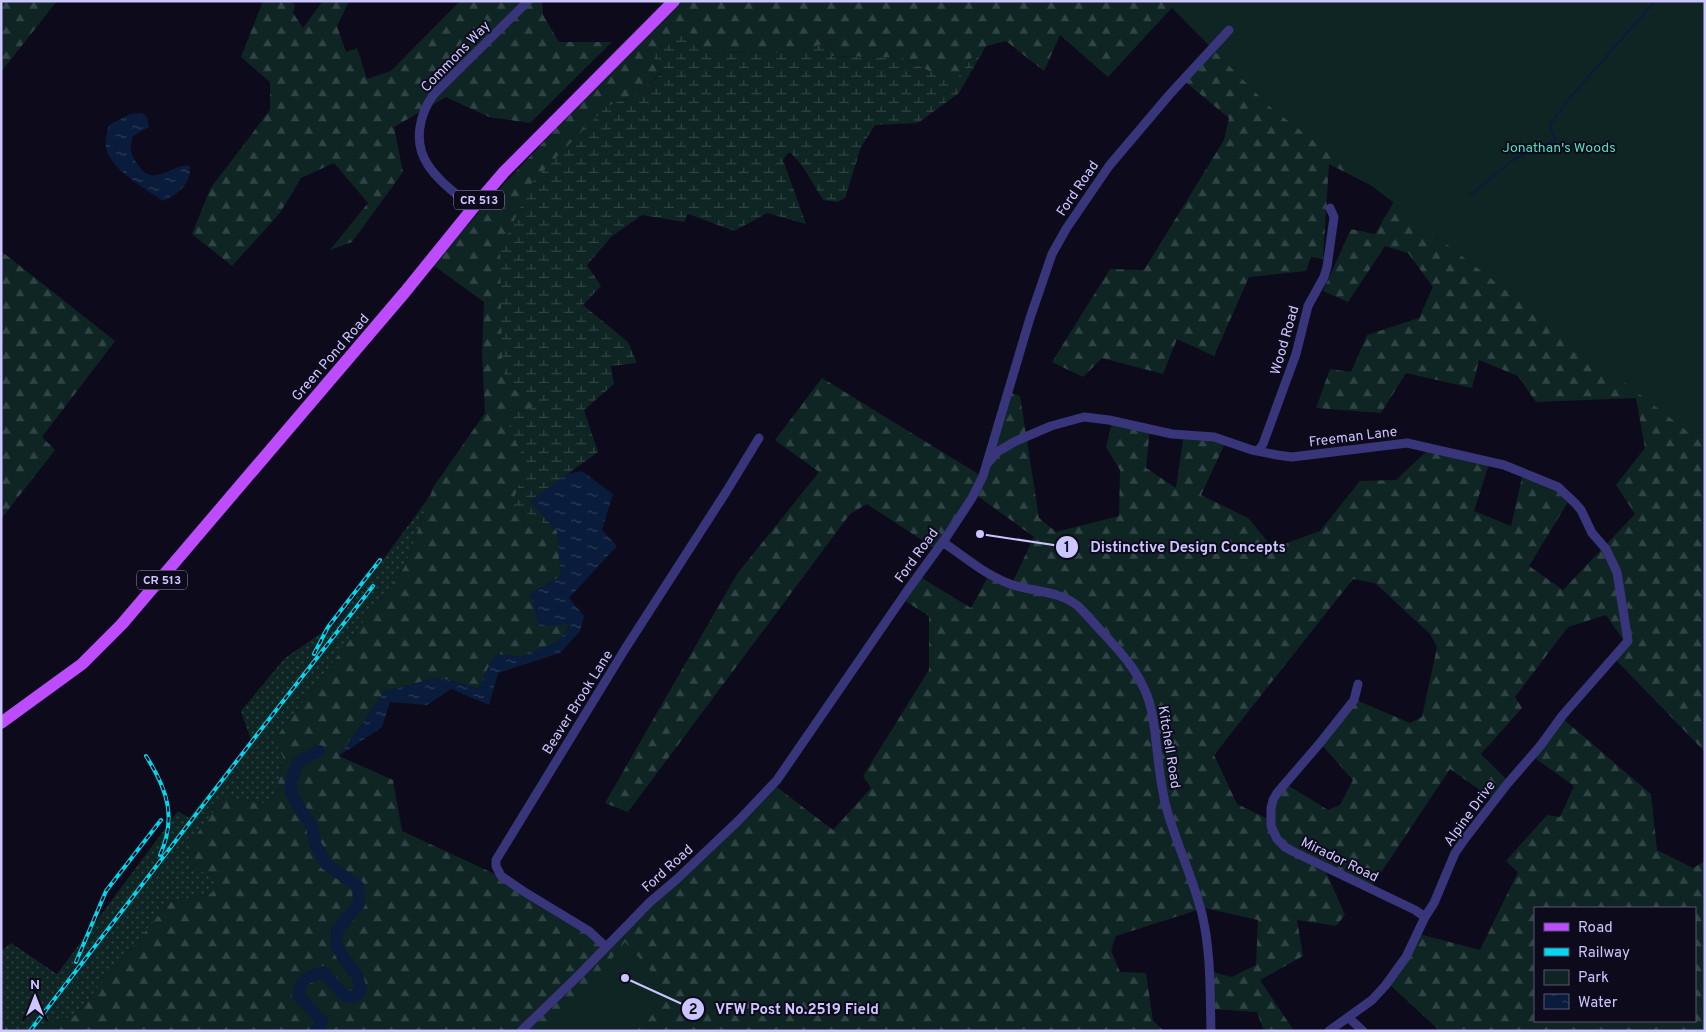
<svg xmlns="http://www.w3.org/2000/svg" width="1706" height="1032" viewBox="0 0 1706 1032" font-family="Overpass,sans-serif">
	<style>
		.grass { fill: url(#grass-dots) }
		.forest { fill: url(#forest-firs); fill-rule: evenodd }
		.wetland { fill: url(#wetland-marsh) }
		.green { fill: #0e2524 }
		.water { fill: url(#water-ripples) }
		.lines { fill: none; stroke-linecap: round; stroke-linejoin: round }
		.stream { stroke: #0a1c3b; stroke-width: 2 }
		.river { stroke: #0a1c3b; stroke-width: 12 }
		.minor { stroke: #38357b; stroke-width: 9 }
		.primary { stroke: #bd4cff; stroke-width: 12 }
		.rail-casing { stroke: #00d7f0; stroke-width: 4 }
		.rail { stroke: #0d0b1b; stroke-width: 2; stroke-dasharray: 5.5; stroke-linecap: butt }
		.labels { text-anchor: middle; stroke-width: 4; stroke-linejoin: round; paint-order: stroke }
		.shield { fill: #0d0b1b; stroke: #938dbb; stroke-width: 1 }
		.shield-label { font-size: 12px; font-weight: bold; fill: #ccc5ff }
		.street-label { font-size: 14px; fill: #ccc5ff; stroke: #0d0b1b }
		.park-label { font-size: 14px; fill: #51dfbc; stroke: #0d0b1b }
		.leader { fill: none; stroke: #ccc5ff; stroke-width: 2 }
		.callout-dot { fill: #ccc5ff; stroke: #0d0b1b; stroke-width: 2 }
		.mark-label { font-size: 15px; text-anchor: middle; font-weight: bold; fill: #111 }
		.callout-label { font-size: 15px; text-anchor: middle; font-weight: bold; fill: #ccc5ff; stroke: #0d0b1b; stroke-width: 4; stroke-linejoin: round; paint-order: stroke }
	</style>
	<defs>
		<pattern id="grass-dots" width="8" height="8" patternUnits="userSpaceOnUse" patternTransform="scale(1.25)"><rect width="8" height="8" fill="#0e2524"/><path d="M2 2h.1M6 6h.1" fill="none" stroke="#304345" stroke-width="1.8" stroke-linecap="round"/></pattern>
		<pattern id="forest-firs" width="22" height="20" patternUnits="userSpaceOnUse" patternTransform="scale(1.25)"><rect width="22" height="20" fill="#0e2524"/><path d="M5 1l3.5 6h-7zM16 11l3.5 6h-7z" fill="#304345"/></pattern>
		<pattern id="wetland-marsh" width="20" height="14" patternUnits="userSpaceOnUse" patternTransform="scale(1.25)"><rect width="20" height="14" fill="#0e2524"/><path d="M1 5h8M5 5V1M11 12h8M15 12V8" fill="none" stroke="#304345"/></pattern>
		<pattern id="water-ripples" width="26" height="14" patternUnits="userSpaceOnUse" patternTransform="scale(1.25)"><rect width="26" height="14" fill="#0a1c3b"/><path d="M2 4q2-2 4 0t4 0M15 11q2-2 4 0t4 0" fill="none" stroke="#2c3c58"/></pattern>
	</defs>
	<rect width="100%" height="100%" fill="#0d0b1b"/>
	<path class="grass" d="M434,486L404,568L274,740L283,757L276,795L264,803L224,797L215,881L212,893L170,902L74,1016L22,1031L1,1025V951L11,943L57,974L178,811L189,818L251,740L241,711L285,658L336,623L427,500Z"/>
	<path class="forest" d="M1,1H57L1,72Z
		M263,1H290L295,5L293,13L303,28L323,1H349L337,26L346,52L357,48L367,79L391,71L460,1H542L543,15L559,42H612L530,123L489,117L446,97L394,127L403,172L352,242L330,250L368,203L334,163L301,178L280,213L232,266L192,234L210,189L270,110V82L241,57Z
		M680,1H1178L1108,77L1060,35L1044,71L1006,41L986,46L975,53L954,83L902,58L832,56L829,42L794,53L698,52L691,33L661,73L639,92L606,107L508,386L531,397V408L505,414L526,464L512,505L557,531L561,576L570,624L559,641L521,657L495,654L478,689L440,677L385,691L339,756L393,780L402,831L497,875L609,947L774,785L833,830L871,788L863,776L929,670V616L902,599L917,575L971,608L990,573L1012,583L1034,537L975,494L937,550L867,504L850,514L628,812L605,803L737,574L819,472L775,440L822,378L983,477L1009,392L1020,396L1039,518L1056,532L1119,516L1120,470L1106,447L1113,419L1150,428L1146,468L1176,488L1184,434L1227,439L1201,495L1248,518L1273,548L1320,531L1360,481L1396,480L1430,448L1490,461L1474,511L1511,526L1523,473L1571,497L1529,566L1563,590L1635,514L1616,485L1645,448L1636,398L1536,402L1518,376L1479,360L1472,388L1406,373L1381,413L1316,408L1330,369L1351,372L1367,335L1419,318L1433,287L1408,253L1385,246L1348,302L1323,291L1351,229L1375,234L1396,198L1329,164L1323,259L1311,257L1306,271L1249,277L1214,356L1177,339L1163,374L1102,358L1083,377L1052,362L1110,269L1144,270L1224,140L1229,118L1183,80L1222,39L1193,1H1705V752L1613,657L1626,644L1606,615L1568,627L1515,697L1522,708L1481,754L1509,782L1494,800L1450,769L1370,889L1323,865L1345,915L1336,926L1297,920L1303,956L1260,980L1294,1031H1264L1257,1012L1212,1009L1209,971L1232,977L1256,965L1258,920L1204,908L1116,936L1111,950L1120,972L1146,973L1153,1021L1164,1031H1V1025L22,1031L74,1016L170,902L212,893L215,881L188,862L191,842L224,797L264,803L276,795L283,757L274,740L404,568L434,486L485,413L482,354L484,302L433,265C511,173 595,87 680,1ZM1353,579L1375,583L1430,634L1437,647L1422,717L1410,723L1356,700L1320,743L1353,780L1340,805L1328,810L1284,783L1270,820L1237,804L1214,755Z
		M1,251L115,341L42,437L55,450L1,519Z
		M1562,718L1651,794L1657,850L1693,868L1705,861V1031H1440L1388,983L1419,934L1480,950L1518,872L1506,861L1547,815L1560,817L1574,786L1532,756ZM1535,908H1695V1021H1535Z"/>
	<path class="wetland" d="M675,33H691L699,52L794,53L829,42L832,56L902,58L954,83L975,53L986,46L959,93L918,123L875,125L861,147L845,198L837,202L823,200L803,167L791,153H788L783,160L806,224L767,213L734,231L688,214L684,222L642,215L611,237L587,265L601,286L583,305L628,342L637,363L611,366L614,384L584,410L598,452L530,501L557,531L512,505L526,464L504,414L531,408V397L508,386L502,366L500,250L533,181L606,107L639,92L661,74L653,55Z"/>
	<path class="green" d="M1165,1H1705V445L1269,106Z
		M625,942L672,995L636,1031H552L547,1025L610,961Z"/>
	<path class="water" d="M142,113L147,117L149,127L133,136C129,149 130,153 138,165C155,190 172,162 190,166C191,184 179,194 163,201C147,190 110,169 106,148C105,141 107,132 109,125L130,114Z
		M582,471L613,494L602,530L617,546L569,598L584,616L580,631L560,653L498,673L489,705L451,689L427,705L390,702L382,727L339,756L385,691L440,677L478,689L495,654L521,657L559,641L570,624L539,627L530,593L561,576L557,531L530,501L567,474Z"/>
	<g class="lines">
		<path class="stream" d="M1470,195L1516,158L1555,140L1550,125L1567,101L1655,1"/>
		<path class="river" d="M315,1031L319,1029L322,1021L298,995C301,978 308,977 323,972L345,996L354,997L361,990L357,975L346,962L336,945L337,930L359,904L358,886L326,864L315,844L312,826L298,806L291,792V780L299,761L319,751"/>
		<path class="minor" d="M473,208C458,195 439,182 428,165C413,143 419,114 434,94L528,1
			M1258,451L1263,444L1296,354L1308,306L1324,277L1327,267L1334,217L1330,208
			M987,464L997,452L1016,441L1051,426L1084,417L1109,420L1172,434L1214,437L1252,450L1277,455L1292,457L1407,443L1504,465L1558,487L1575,503L1581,510L1592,533L1606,549L1617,572L1628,641L1562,716L1541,745L1508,783L1467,836L1455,853L1434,903L1425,917L1406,957L1385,986L1372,1000L1329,1031
			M943,542C964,557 986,575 1010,584C1033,592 1058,590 1078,606C1086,614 1094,623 1101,631C1124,655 1146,680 1152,713C1158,745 1158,779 1167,810C1177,845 1193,878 1202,914C1211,951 1210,993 1211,1031
			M1358,684L1354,700L1320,743L1277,793L1273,800L1271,808V826L1277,839L1285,847L1294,852L1415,910L1425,917
			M606,947L589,931L523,891L501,876L496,866V860L625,649L726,492L759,438
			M1349,1018L1363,1031
			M521,1031L577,977L650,902L677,879L739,820L777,780L907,591L947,536L972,498L983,476L1030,318L1052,254L1066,229L1109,166L1170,94L1229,30"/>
		<path class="primary" d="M1,723L82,664L122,624L405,292L473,208L504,172L674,1"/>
		<defs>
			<path id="rail" d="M314,654L328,627L380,560
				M146,756C167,789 177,817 160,855
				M76,962L106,891L161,820
				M30,1031L256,736L373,586"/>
		</defs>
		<use href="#rail" class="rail-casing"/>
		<use href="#rail" class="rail"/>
	</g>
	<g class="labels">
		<g class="shield">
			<rect x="454" y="190.5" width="50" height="19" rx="4"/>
			<rect x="137" y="570.5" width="50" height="19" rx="4"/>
		</g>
		<g class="shield-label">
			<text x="479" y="204">CR 513</text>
			<text x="162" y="584">CR 513</text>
		</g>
		<g class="street-label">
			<text transform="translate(455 56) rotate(-46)" y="5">Commons Way</text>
			<text transform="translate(1077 188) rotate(-56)" y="5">Ford Road</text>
			<text transform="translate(1284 340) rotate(-74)" y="5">Wood Road</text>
			<text transform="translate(330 357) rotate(-49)" y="5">Green Pond Road</text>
			<text transform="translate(1353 436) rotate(-7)" y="5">Freeman Lane</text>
			<text transform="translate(916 555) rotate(-54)" y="5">Ford Road</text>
			<text transform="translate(577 702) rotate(-58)" y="5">Beaver Brook Lane</text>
			<text transform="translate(1170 747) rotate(81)" y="5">Kitchell Road</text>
			<text transform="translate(1469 813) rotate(-54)" y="5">Alpine Drive</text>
			<text transform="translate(1340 859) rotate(26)" y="5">Mirador Road</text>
			<text transform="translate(667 868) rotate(-42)" y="5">Ford Road</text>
		</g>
		<g class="park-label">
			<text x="1559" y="152">Jonathan's Woods</text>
		</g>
	</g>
	<path class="leader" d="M980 534L1067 547M625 978L693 1009"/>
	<g class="callout-dot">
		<circle cx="980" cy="534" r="5"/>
		<circle cx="625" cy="978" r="5"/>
		<circle cx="1067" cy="547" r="12"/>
		<circle cx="693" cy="1009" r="12"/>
	</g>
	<g class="mark-label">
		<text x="1067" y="552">1</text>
		<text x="693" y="1014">2</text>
	</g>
	<g class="callout-label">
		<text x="1188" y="552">Distinctive Design Concepts</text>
		<text x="797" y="1014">VFW Post No.2519 Field</text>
	</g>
	<rect width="1706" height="1032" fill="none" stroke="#ccc5ff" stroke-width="5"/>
	<rect x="1534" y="907" width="162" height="115" fill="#0d0b1b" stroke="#595576"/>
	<rect x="1544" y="923" width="25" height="8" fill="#bd4cff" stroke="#595576"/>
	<text x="1578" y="932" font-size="15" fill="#ccc5ff">Road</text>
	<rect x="1544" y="948" width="25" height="8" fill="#00d7f0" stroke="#595576"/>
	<text x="1578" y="957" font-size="15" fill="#ccc5ff">Railway</text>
	<rect x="1544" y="970" width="25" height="15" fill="#0e2524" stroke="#595576"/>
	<text x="1578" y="982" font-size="15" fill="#ccc5ff">Park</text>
	<rect x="1544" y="994" width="25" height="15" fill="url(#water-ripples)" stroke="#595576"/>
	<text x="1578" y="1007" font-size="15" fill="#ccc5ff">Water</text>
	<g transform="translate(35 997)" stroke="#0d0b1b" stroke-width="4" paint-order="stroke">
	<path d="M0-4L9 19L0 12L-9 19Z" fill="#ccc5ff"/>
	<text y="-8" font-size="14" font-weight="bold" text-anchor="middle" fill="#ccc5ff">N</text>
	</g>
</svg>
